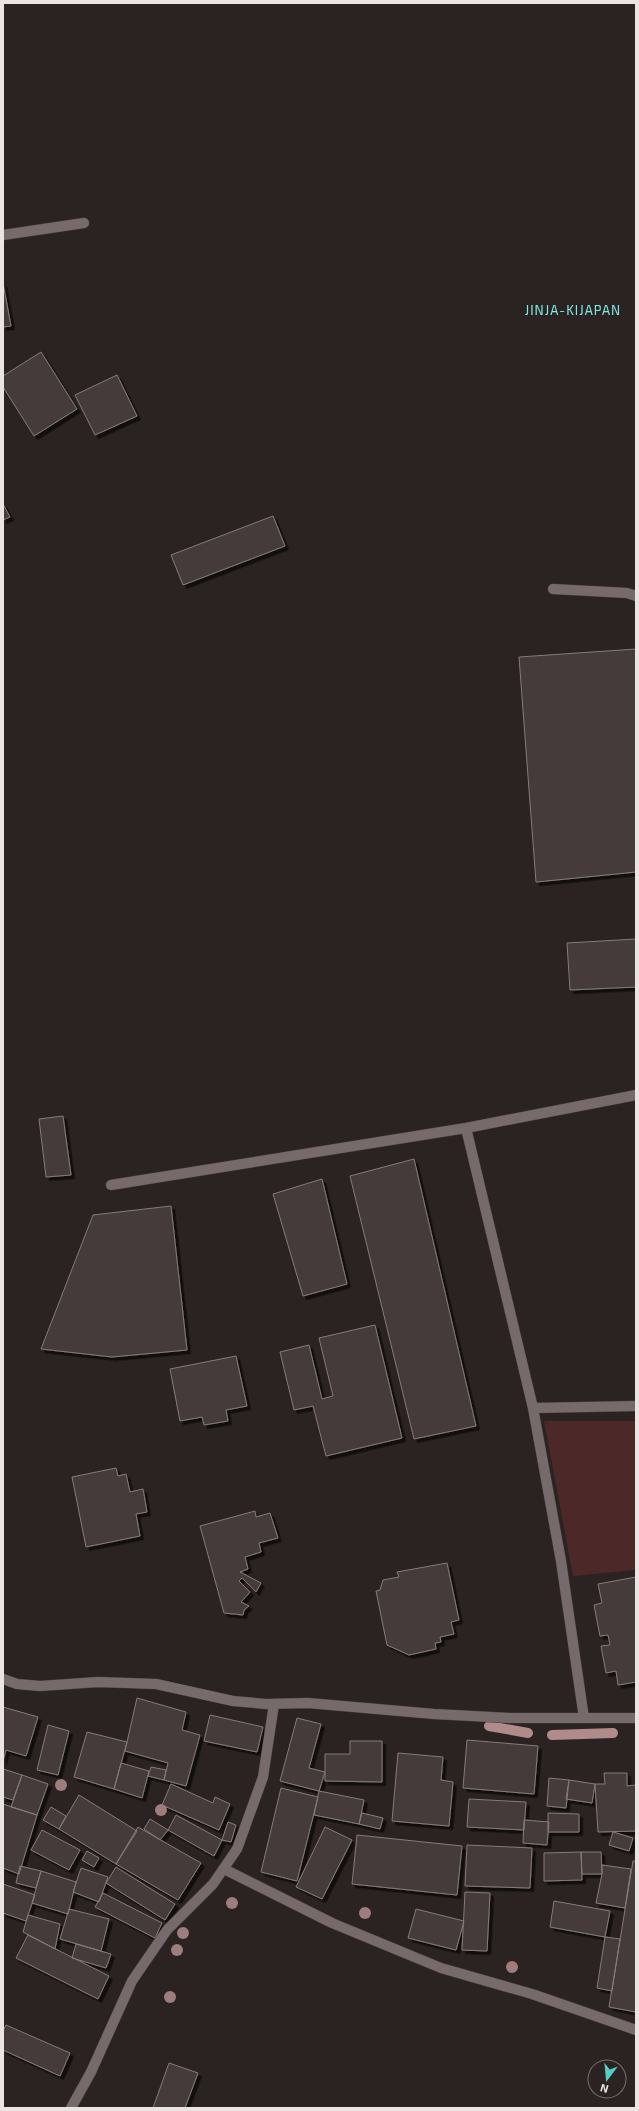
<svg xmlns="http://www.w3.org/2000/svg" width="639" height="2111" viewBox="0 0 639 2111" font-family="'Exo 2',sans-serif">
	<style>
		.green { fill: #4c2829 }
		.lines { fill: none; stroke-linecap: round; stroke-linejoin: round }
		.stream { stroke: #b18a8a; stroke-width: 10 }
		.building { fill: #443a3a; stroke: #877b7b; filter: url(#shadow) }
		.minor-casing { stroke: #473f3f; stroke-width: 11 }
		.minor { stroke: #766b6a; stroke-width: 10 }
		.tree { fill: #9e7d7d }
		.labels { text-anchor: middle; stroke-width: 3.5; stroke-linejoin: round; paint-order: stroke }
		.quarter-label { font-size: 13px; letter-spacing: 1px; fill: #7ee9e3; stroke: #2b2222 }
	</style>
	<defs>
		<filter id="shadow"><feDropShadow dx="3.5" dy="3.5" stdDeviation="0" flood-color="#0009"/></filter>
	</defs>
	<rect width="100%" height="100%" fill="#2b2222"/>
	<path class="green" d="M544,1421H636V1570L573,1576Z"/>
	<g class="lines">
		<path class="stream" d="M489,1726L528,1733
			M552,1735L613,1733"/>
	</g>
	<path class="building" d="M3,283L11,326L3,327Z
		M41,352L77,409L34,436L3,387V376Z
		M117,375L137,416L95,435L75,395Z
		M3,504L10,517L3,520Z
		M273,516L285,546L183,585L171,555Z
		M636,649V872L536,882L519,657Z
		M636,939V987L570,990L567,943Z
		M63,1116L71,1175L46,1177L39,1119Z
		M414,1159L476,1426L414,1439L350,1176Z
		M322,1179L347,1284L303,1296L273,1194Z
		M171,1206L187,1350L112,1357L41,1349L93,1215Z
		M375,1325L402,1438L326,1456L313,1406L294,1410L280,1352L309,1345L322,1399L333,1396L319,1338Z
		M236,1356L247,1406L226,1410L228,1421L204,1425L202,1417L180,1421L170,1369Z
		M116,1468L118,1476L126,1474L130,1492L143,1489L147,1512L136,1514L140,1536L86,1547L72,1477Z
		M255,1511L256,1517L270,1513L278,1538L259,1543L261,1552L245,1557L248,1569L240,1572L261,1583L256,1592L242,1578L239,1581L250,1592L241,1602L249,1606L244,1610L243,1615L224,1613L200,1526Z
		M447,1563L459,1620L451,1622L454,1634L440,1637L441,1642L435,1643L436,1649L409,1655L387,1645L376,1591L380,1590L383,1580L399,1577L397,1572Z
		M636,1577V1682L618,1685L616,1671L606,1673L601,1646L610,1645L608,1635L600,1636L594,1605L602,1603L598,1584Z
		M137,1698L186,1712L182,1730L200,1735L186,1786L164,1780L168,1763L125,1751Z
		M3,1707L38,1717L26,1756L6,1750L3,1761Z
		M210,1715L263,1727L257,1752L204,1741Z
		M297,1718L321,1724L309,1768L325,1772L319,1791L280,1781Z
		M48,1725L69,1731L58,1775L37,1770Z
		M87,1732L127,1742L114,1789L74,1777Z
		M467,1740L538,1746L534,1794L463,1788Z
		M350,1741H382V1782L325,1781V1754H350Z
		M398,1753L443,1757L441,1780L453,1782L449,1826L392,1821Z
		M121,1763L149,1771L142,1798L114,1789Z
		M151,1767L166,1770L164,1780L148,1776Z
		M3,1769L22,1775L13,1800L3,1797Z
		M604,1773H627V1786L636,1785V1831L598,1832L595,1784H605Z
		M22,1775L48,1784L37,1815L11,1807Z
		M549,1778L569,1780L566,1808L547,1806Z
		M569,1780L595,1784L592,1803L566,1799Z
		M171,1784L213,1803L215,1797L230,1804L219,1830L162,1805Z
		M281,1788L318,1797L297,1881L261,1872Z
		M319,1791L364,1800L359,1824L314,1815Z
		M79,1795L137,1831L116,1864L59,1829Z
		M469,1799L526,1802L524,1830L467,1827Z
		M3,1804L37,1815L19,1874L3,1868Z
		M51,1807L66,1816L59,1829L43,1820Z
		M362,1813L383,1818L380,1829L359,1824Z
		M548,1813L579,1814V1832H548Z
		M176,1815L222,1840L214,1856L168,1830Z
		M150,1819L168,1830L160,1840L144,1829Z
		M524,1820L549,1822L547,1845L523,1843Z
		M228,1822L236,1825L231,1842L222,1840Z
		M138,1827L201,1863L178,1900L116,1864Z
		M325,1827L352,1840L322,1899L296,1887Z
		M42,1830L80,1850L69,1870L31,1850Z
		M613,1832L633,1838L629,1851L609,1845Z
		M357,1835L462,1846L457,1895L352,1884Z
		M467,1845L532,1848L530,1888L465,1886Z
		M87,1851L99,1858L94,1867L82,1860Z
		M581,1852L582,1880L544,1881V1853Z
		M581,1852H601L602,1874H582Z
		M633,1861H636V2012L609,2007Z
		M602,1865L631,1869L625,1908L596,1903L602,1874Z
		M20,1866L41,1871L36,1888L16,1883Z
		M116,1867L175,1904L165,1920L106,1883Z
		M81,1868L108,1877L99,1902L73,1892Z
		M41,1871L76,1882L68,1914L32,1903Z
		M3,1884L35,1895L26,1921L3,1913Z
		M465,1892L490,1893L487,1951L462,1950Z
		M103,1893L162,1923L155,1938L95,1907Z
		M554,1901L610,1911L605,1937L550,1927Z
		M69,1909L109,1919L101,1951L60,1939Z
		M416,1909L464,1921L456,1950L408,1938Z
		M28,1915L60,1924L55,1949L23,1932Z
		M28,1935L109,1976L98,1999L16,1958Z
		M605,1937L620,1939L612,1991L597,1988Z
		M76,1944L111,1954L106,1968L72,1958Z
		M6,2025L70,2053L60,2076L3,2050V2031Z
		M169,2063L198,2073L185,2108H153Z"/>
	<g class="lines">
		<defs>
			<path id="minor" d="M3,235L84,223
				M553,589L627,593L636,596
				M466,1128L533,1408L561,1561L584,1718
				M111,1185L466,1128L636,1095
				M533,1408L636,1406
				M3,1679L17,1684L40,1686L98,1682L156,1684L233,1701L266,1704L308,1703L434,1714L510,1718H636
				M224,1869L332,1923L441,1968L532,1994L636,2030
				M71,2108L91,2072L132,1981L167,1930L213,1884L237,1849L263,1777L274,1704"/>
		</defs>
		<use href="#minor" class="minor-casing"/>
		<use href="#minor" class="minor"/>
	</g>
	<g class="tree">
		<circle cx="61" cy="1785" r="6"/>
		<circle cx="161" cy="1810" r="6"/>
		<circle cx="232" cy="1903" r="6"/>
		<circle cx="365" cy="1913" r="6"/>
		<circle cx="183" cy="1933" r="6"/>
		<circle cx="177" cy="1950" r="6"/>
		<circle cx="512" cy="1967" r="6"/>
		<circle cx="170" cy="1997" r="6"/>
	</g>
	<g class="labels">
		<g class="quarter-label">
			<text x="573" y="315">JINJA-KIJAPAN</text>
		</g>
	</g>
	<rect width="639" height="2111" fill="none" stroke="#eae4e3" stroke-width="8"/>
	<g transform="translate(607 2079) rotate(196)"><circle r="19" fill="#2b2222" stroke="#77706f"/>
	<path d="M0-3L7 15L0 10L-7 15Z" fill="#54cdc7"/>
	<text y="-6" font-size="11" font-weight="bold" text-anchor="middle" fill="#eae4e3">N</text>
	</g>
</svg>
